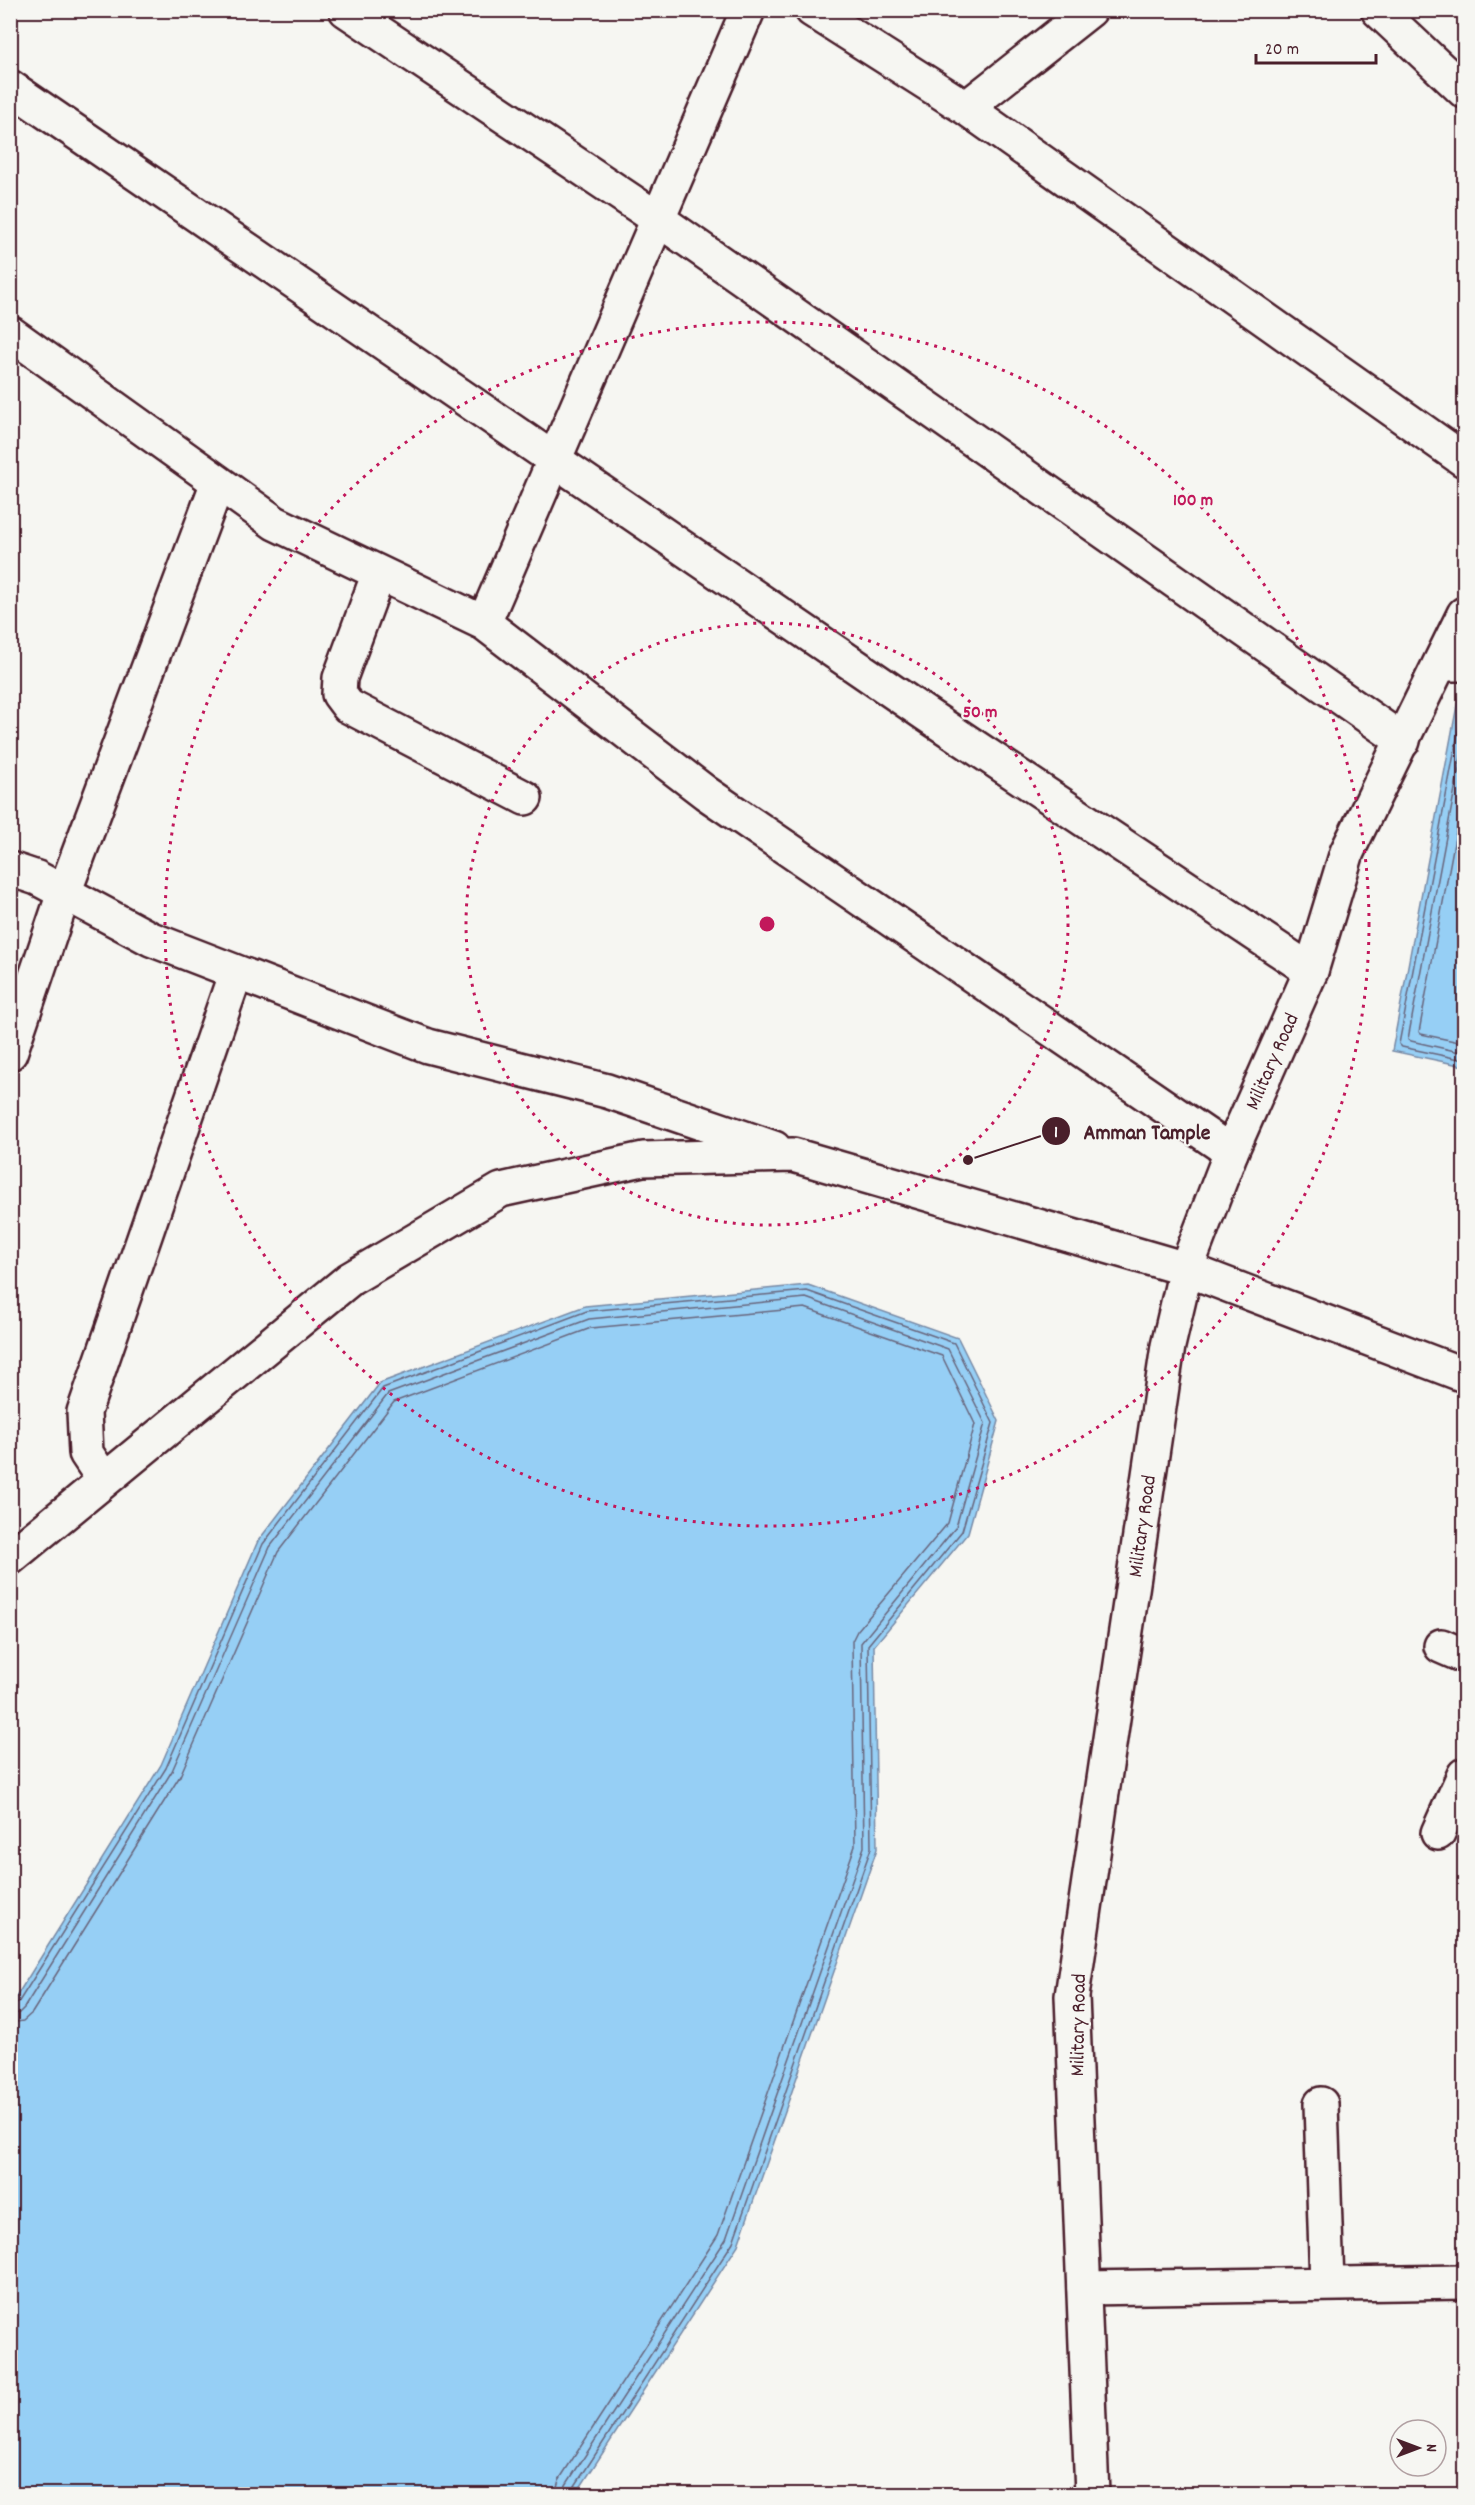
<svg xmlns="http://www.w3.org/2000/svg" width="1475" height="2505" viewBox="0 0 1475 2505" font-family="Dekko,sans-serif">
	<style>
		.water { fill: #96cff5; stroke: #7889a4; stroke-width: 1.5 }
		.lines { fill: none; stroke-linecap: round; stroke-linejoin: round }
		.shore { stroke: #68657c; stroke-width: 1.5 }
		.street-casing { stroke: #4a1f2b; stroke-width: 38 }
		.secondary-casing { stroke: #4a1f2b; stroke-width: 38 }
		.street { stroke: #f6f6f2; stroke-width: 33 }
		.secondary { stroke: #f6f6f2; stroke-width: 33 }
		.ring { fill: none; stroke: #c2185b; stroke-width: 3; stroke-dasharray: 3 6 }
		.labels { text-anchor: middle; stroke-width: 4.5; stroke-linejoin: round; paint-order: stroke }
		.street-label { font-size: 21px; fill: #4a1f2b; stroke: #f6f6f2 }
		.centre { fill: #c2185b; stroke: #f6f6f2; stroke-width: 3 }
		.ring-label { font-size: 18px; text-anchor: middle; font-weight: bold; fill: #c2185b; stroke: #f6f6f2; stroke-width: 4.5; stroke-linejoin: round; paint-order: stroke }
		.leader { fill: none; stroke: #4a1f2b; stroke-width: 2 }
		.callout-dot { fill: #4a1f2b; stroke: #f6f6f2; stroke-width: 2 }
		.mark-label { font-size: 18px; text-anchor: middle; font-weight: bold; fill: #fff }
		.callout-label { font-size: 22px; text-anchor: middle; font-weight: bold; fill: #4a1f2b; stroke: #f6f6f2; stroke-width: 4.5; stroke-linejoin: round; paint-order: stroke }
	</style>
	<rect width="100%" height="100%" fill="#f6f6f2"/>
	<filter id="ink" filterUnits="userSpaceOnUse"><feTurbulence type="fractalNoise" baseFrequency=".0167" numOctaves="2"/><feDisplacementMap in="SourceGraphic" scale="12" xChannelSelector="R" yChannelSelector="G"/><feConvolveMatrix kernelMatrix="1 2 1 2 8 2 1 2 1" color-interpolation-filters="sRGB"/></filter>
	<g filter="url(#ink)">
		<path class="water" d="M1464,668V1066L1392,1051Z
			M808,1285L958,1338L999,1421L968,1533L874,1646L877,1849L738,2245L576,2494H11V2005L161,1765L258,1541L380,1383L585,1306Z"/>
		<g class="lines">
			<path class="shore" d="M1464,701L1399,1044L1402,1047L1464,1060
				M1464,741L1408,1039L1411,1041L1464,1053
				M1464,789L1419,1032L1421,1034L1464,1043
				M10,2007L18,2003L166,1768L263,1544L383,1388L587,1311L807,1291L954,1343L993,1423L962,1531L868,1645L871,1848L733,2242L573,2489L572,2494
				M10,2014L19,2013L24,2008L172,1771L270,1547L388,1394L589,1319L806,1298L948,1349L985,1423L956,1527L861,1643L864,1847L726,2239L566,2485L564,2494
				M10,2023L23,2021L32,2013L180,1776L278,1552L394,1402L591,1328L805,1308L942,1356L975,1424L948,1523L857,1631L852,1641L855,1846L718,2235L559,2480L555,2494"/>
			<defs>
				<path id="street" d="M346,10L658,219L1403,741
					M812,10L966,108L1464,460
					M1378,10L1464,91
					M10,87L927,715L1311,971
					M966,108L1090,10
					M10,333L275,523L484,623L748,10
					M379,573L340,678L339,694L348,706L525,798
					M484,623L706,793L1231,1152
					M1441,664H1464
					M10,869L37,878L151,939L428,1046L607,1091L774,1148
					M10,1053L64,893L218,482
					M104,1480L86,1453L84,1412L236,972
					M10,1558L350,1279L501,1190L643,1159L793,1155L1186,1269L1464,1375
					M1441,1646L1464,1656
					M1438,1833L1464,1775
					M1321,2104L1327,2284
					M1084,2288L1464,2282"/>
				<path id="secondary" d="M1092,2494L1072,1996L1168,1346L1186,1269L1231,1152L1311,971L1347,852L1464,614"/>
			</defs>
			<use href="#street" class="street-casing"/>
			<use href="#secondary" class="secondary-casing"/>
			<use href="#street" class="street"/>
			<use href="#secondary" class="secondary"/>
		</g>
	</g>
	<g class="ring">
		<circle cx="767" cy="924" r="301"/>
		<circle cx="767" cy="924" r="602"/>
	</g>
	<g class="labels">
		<g class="street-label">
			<text transform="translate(1271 1061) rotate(-66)" y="7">Military Road</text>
			<text transform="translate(1141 1526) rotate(-82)" y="7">Military Road</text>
			<text transform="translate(1077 2025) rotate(-89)" y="7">Military Road</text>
		</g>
	</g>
	<circle cx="767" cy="924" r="9" class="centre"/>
	<g class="ring-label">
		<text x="1193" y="505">100 m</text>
		<text x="980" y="717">50 m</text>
	</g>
	<path class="leader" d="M968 1160L1056 1131"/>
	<g class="callout-dot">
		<circle cx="968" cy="1160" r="6"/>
		<circle cx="1056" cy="1131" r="15"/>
	</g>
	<g class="mark-label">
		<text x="1056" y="1137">1</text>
	</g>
	<g class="callout-label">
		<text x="1147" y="1139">Amman Tample</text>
	</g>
	<rect width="1475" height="2505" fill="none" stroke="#f6f6f2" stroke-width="36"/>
	<rect x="18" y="18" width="1439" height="2469" fill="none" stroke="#4a1f2b" stroke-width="2" filter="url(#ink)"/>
	<g transform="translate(1418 2448) rotate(90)"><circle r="28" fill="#f6f6f2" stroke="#b1a0a2" stroke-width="1.5"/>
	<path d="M0-4.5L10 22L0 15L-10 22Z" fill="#4a1f2b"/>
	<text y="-9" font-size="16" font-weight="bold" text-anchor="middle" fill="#4a1f2b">N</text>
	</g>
	<path d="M1256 54v9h120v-9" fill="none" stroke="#4a1f2b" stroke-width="3"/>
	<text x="1265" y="54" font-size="18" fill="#4a1f2b" stroke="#f6f6f2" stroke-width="4.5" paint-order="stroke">20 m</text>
</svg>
